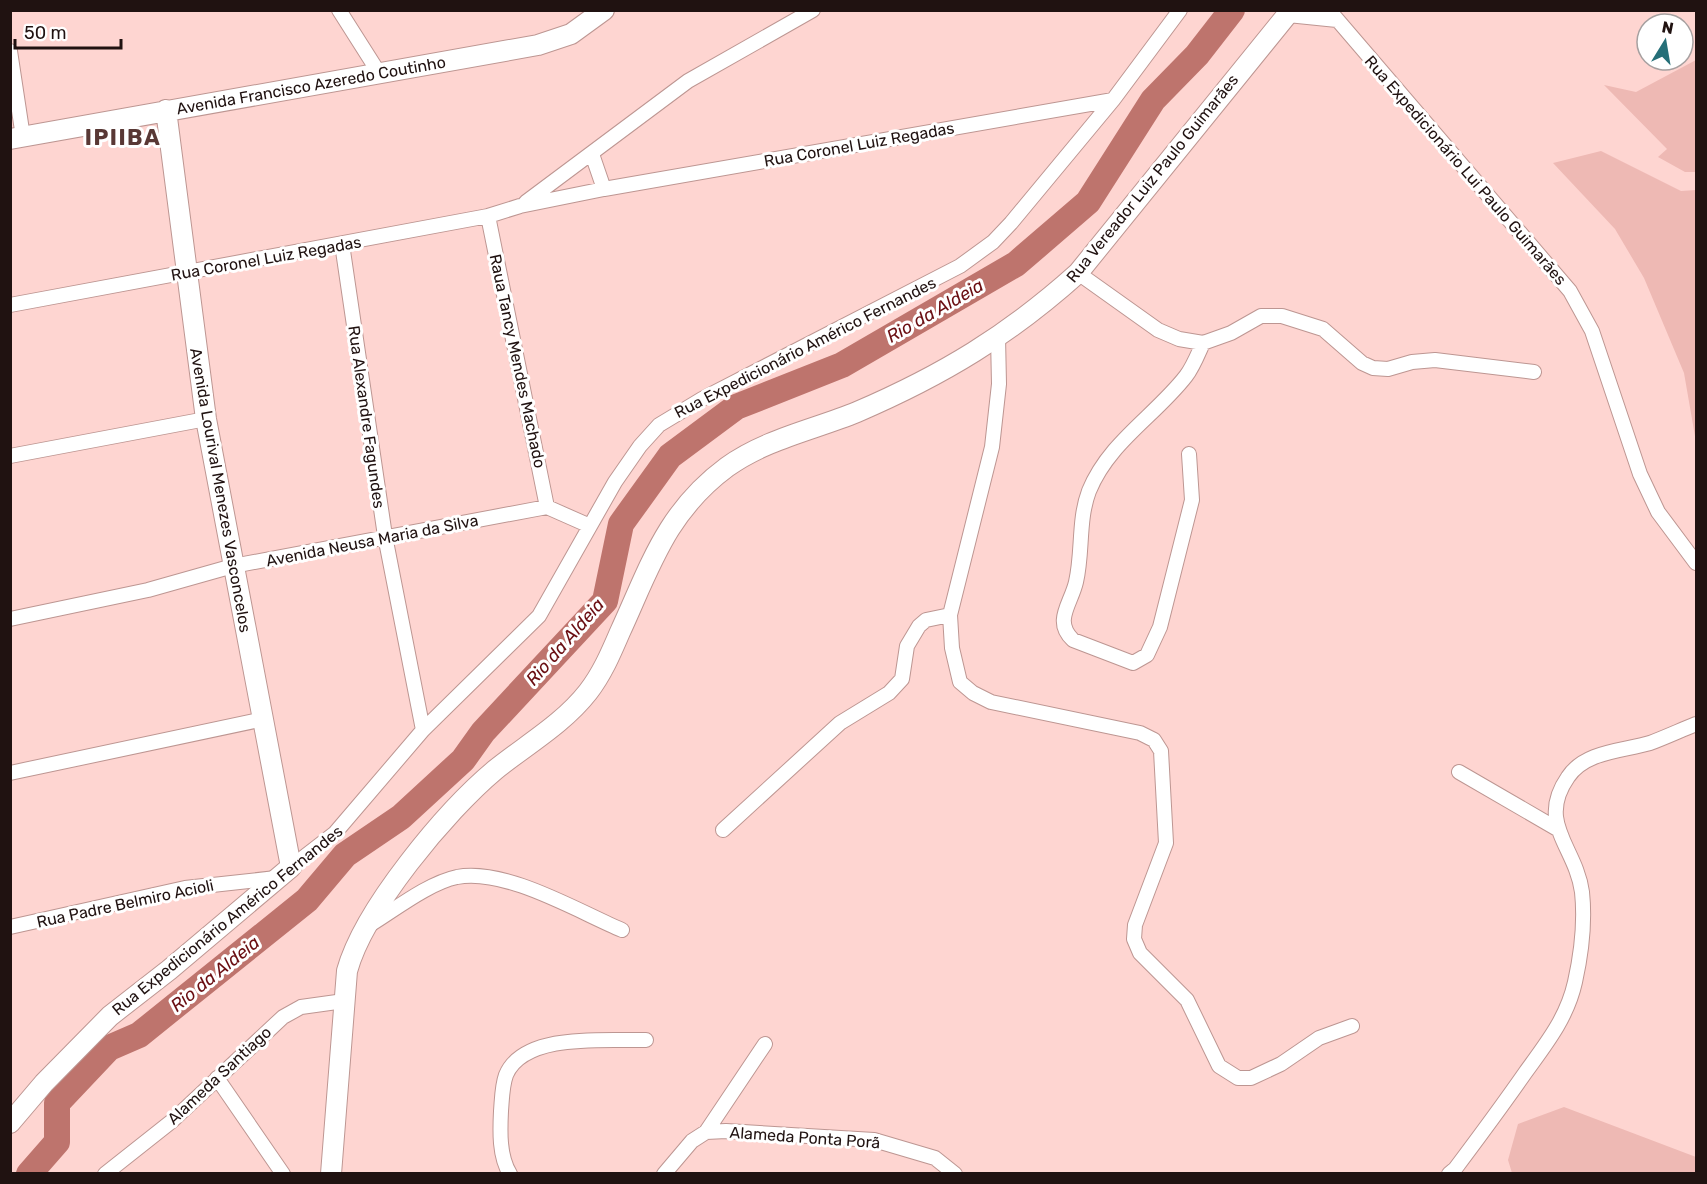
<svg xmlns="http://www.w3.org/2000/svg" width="1707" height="1184" viewBox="0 0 1707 1184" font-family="Rubik,sans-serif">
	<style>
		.green { fill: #eeb9b4 }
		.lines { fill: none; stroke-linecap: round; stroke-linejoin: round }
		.river { stroke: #be746d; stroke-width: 26 }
		.street-casing { stroke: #bd9692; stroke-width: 16 }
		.secondary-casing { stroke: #bd9692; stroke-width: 22 }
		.street { stroke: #fff; stroke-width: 14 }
		.secondary { stroke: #fff; stroke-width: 20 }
		.labels { text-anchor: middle; stroke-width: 6; stroke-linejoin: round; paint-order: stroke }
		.street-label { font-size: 16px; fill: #201211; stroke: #fff }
		.water-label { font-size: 18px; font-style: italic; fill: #6a0e12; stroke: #fff }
		.district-label { font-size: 22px; font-weight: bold; letter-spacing: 1.5px; fill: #593835; stroke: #fff }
	</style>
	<rect width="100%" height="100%" fill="#fed5d1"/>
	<path class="green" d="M1696,60V172H1685L1658,157L1667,149L1604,85L1636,92Z
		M1601,151L1681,191L1696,190V442L1684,373L1644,278L1615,229L1553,163Z
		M1564,1107L1696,1157V1173H1512L1508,1160L1518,1124Z"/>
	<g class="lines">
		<path class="river" d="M29,1174L57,1142V1103L109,1048L139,1035L307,900L345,855L401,817L463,760L483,732L605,601L621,524L670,456L736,407L842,365L1016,264L1088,202L1153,100L1197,55L1232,10"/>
		<defs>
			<path id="street" d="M339,10L379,73
				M1329,10L1570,291L1592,331L1640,474L1658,512L1696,563
				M1288,15L1337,20
				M10,51L23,137
				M592,154L604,189
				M526,202L688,81L813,10
				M488,216L547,507
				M342,244L385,536L423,730
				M1078,273L1158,330L1179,339L1203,343L1231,333L1261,316H1282L1323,329L1362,363L1373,368L1388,369L1412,362L1435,360L1534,372
				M10,305L488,216L520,206L604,189L1113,100
				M998,337L999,384L992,447L950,615L952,648L960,682L973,693L991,702L1140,733L1154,740L1161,751L1166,843L1135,925L1134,939L1140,953L1187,1000L1219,1066L1238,1078H1251L1281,1064L1319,1038L1352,1026
				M1189,454L1192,500L1160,627L1147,655L1133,663L1073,640C1053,621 1071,604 1076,582C1083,552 1078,520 1089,491C1109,442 1155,416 1186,376C1193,367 1198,354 1203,343
				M10,456L206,419
				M10,619L148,590L233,566L547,507L590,526
				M1459,772L1559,830
				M10,773L264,719
				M723,830L840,723L889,693L902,679L907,646L919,626L926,620L950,615
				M291,867L335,833L423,730L539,616L615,482L640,446L659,425L702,399L960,266L993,242L1011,223L1113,100L1180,10
				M368,926C393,911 428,883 457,877C506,868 577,911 622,930
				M10,927L185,888L276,878
				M217,1078L283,1174
				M706,1132L765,1044
				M105,1174L172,1121L283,1017L301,1007L344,1001
				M510,1174C499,1156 500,1131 501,1111C502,1099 502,1086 506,1075C524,1032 607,1041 646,1040
				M664,1174L692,1141L706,1132L726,1131L874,1140L935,1158L955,1174
				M1449,1174L1455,1169C1479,1137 1502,1106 1525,1073C1546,1044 1567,1018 1575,982C1581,955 1585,920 1582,892C1576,847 1536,823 1568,777C1585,751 1623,751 1650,743C1666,737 1681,730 1696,724"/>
			<path id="secondary" d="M10,139L538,45L571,34L604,10
				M10,1123L44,1083L110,1016L169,970L291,867L206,419L166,110
				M331,1174L347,971C364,909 446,811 495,770C526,745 563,724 588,692C602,674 611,653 620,632C650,567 666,512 727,467C766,439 813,430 857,412C943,375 1009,335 1078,273L1291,10"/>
		</defs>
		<use href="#street" class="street-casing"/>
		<use href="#secondary" class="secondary-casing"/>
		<use href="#street" class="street"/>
		<use href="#secondary" class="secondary"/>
	</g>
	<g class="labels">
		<g class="street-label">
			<text transform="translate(311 85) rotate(-10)" y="6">Avenida Francisco Azeredo Coutinho</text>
			<text transform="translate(859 144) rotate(-10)" y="6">Rua Coronel Luiz Regadas</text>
			<text transform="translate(1466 170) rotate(49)" y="6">Rua Expedicionário Lui Paulo Guimarães</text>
			<text transform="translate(1152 178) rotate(-51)" y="6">Rua Vereador Luiz Paulo Guimarães</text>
			<text transform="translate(266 258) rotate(-10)" y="6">Rua Coronel Luiz Regadas</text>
			<text transform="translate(805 347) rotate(-27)" y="6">Rua Expedicionário Américo Fernandes</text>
			<text transform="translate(518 361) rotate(78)" y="6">Raua Tancy Mendes Machado</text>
			<text transform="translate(367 417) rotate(82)" y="6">Rua Alexandre Fagundes</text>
			<text transform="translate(221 490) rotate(80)" y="6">Avenida Lourival Menezes Vasconcelos</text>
			<text transform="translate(372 540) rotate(-11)" y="6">Avenida Neusa Maria da Silva</text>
			<text transform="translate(125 903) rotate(-12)" y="6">Rua Padre Belmiro Acioli</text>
			<text transform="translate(227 920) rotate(-39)" y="6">Rua Expedicionário Américo Fernandes</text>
			<text transform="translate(219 1075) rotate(-43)" y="6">Alameda Santiago</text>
			<text transform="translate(805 1137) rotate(4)" y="6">Alameda Ponta Porã</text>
		</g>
		<g class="water-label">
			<text transform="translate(935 311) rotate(-30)" y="6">Rio da Aldeia</text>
			<text transform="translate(565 642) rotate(-49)" y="6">Rio da Aldeia</text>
			<text transform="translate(215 974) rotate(-39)" y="6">Rio da Aldeia</text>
		</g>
		<g class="district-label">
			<text x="123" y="145">IPIIBA</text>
		</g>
	</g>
	<rect width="1707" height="1184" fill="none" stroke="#201211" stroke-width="24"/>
	<g transform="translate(1665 42) rotate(11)"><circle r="28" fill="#ffffff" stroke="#a6a0a0" stroke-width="1.5"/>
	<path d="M0-4.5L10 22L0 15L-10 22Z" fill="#256f78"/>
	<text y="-9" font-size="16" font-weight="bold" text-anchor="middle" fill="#201211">N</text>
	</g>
	<path d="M15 39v9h106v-9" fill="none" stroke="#201211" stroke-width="3"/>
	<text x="24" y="39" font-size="18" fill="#201211" stroke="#ffffff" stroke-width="4.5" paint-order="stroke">50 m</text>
</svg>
